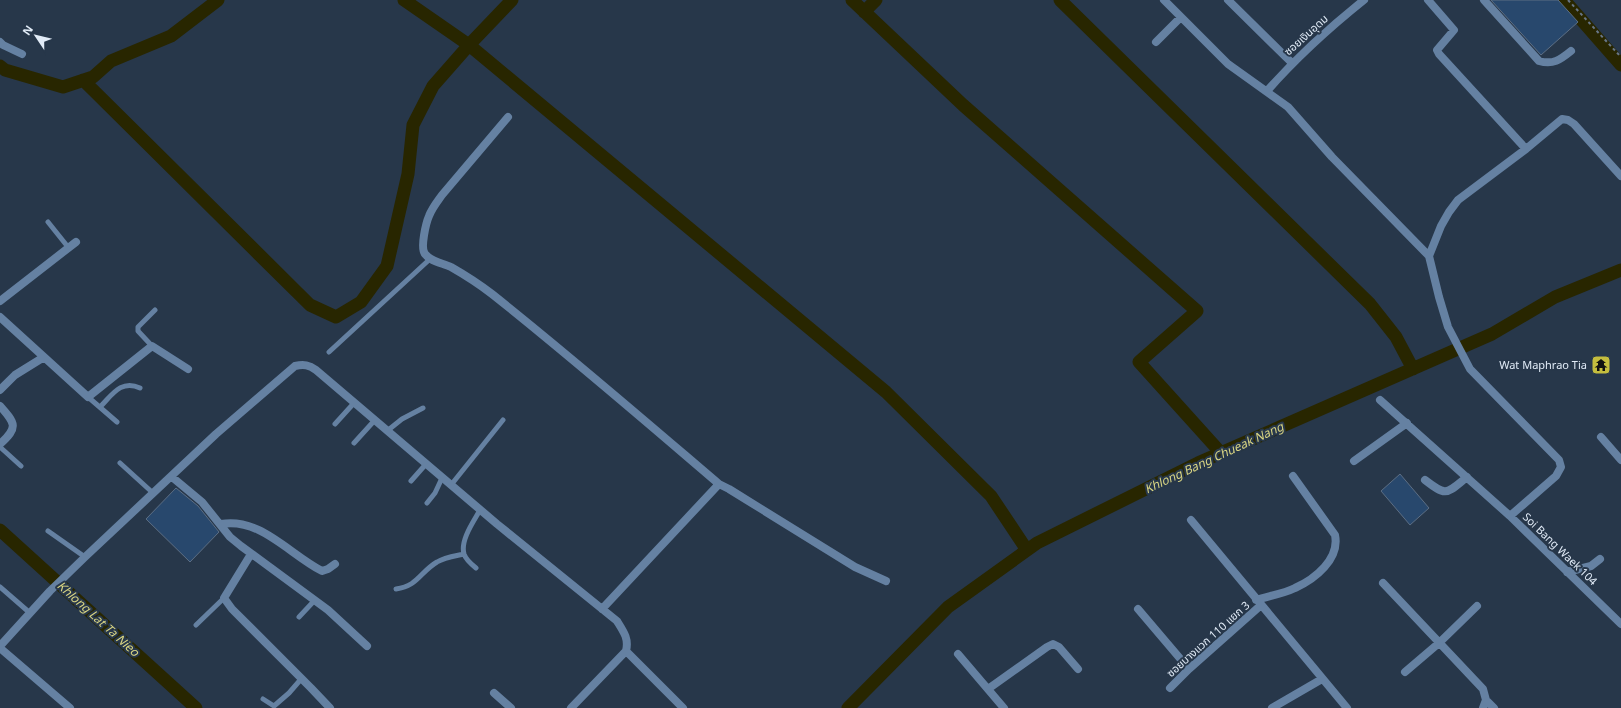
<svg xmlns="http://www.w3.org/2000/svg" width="1621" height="708" viewBox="0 0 1621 708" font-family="Georgia,'Noto Sans Thai',serif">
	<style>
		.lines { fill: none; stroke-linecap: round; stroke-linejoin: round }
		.canal { stroke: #282600; stroke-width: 13 }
		.building { fill: #28486d; stroke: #5c6e84 }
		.path { stroke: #687687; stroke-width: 2; stroke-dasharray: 3 3; stroke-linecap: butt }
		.service { stroke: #6581a2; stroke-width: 5 }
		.minor { stroke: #6581a2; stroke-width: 8 }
		.labels { text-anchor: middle; stroke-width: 4; stroke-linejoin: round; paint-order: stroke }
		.street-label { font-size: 11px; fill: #e1ebf7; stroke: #27374a }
		.poi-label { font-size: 11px; fill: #e1ebf7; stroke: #27374a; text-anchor: end }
		.water-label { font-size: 12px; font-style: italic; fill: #dad683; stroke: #27374a }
	</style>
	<rect width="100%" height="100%" fill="#27374a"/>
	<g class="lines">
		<path class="canal" d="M404,0L469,45L886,392L991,496L1027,550
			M852,0L963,105L1197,311L1139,362L1221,453
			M1060,0L1370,304L1396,337L1413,369
			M1564,0L1621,65
			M864,12L876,0
			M0,66L5,70L63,87L93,77L111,61L171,36L218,0
			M83,80L310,305L336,317L361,302L387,266L408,174L413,125L433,86L469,45L512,0
			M0,530L196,708
			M848,708L948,607L1037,543L1198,463L1492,334L1555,297L1621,270"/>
	</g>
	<path class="building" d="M1491,0H1558L1578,22L1541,55Z
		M1400,474L1429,508L1410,525L1381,491Z
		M176,488L198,506L219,532L190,562L146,519Z"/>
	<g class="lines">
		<path class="path" d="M1568,0L1621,57"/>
		<path class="service" d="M48,222L68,247
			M152,346L138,331V327L155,310
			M329,352L430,259
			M88,397L117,422
			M100,407C112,395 121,379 140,388
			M335,424L354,403
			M387,431L402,419L423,408
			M354,443L374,421
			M0,447L21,466
			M120,463L153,493
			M411,481L426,464
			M451,485L503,420
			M427,503L435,493L442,478
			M48,531L85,557
			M476,568C471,564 466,560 464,554C460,540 474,521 480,510
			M0,587L30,613
			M396,589C418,586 420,572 437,562C445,557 455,556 464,554
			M299,617L314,601
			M196,625L224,598
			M263,699L274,706L289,693L302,678"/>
		<path class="minor" d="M1164,0L1228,64L1288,107L1332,157L1429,256L1439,297L1448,327L1470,369L1559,460L1561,467L1556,476L1510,516
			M1228,0L1292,63
			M1428,0L1454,30L1437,50L1439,54L1526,149
			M1484,0L1539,61C1553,65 1560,60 1571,51
			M0,42L3,45L22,54
			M1156,42L1181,17
			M1267,91C1297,57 1329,28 1364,0
			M508,117L442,195C437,202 432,208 429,216C426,223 420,248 425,254C431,262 443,263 451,267C465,275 479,284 492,294C569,355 644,420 719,484L602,609
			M1429,256L1441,226L1449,212L1458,200L1526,149L1562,119L1568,120L1574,124L1621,176
			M0,301L76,242
			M0,317L88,397L152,346L188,369
			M0,390L15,375L44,357
			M1380,400L1510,516L1621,624
			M0,406C15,423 19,427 0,444
			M1601,437L1621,460
			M1354,461L1407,423
			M172,477L202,502L230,537L241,546L328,610L367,646
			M1425,480C1447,497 1446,494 1467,477
			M719,484L729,489L855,567L886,581
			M1191,520L1347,708
			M221,524C260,517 289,554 322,571L328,569L335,564
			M251,554L224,598L232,609L311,688L330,708
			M1567,572L1591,566L1600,559
			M1383,583L1483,689L1486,700L1483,708
			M1256,600C1268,596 1283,594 1295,588C1315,579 1340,559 1335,535L1293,476
			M1138,609L1189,669
			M0,646L50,591L85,557L216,434L295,366C304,364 309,365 316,370L497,524L617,621C624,632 629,639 626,651L571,708
			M0,648L70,708
			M626,651L683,708
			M958,654L1004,708
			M1405,672L1439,643L1477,606
			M1170,688L1189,669L1260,606
			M988,689L1047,647L1053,644L1059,647L1078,669
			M494,693L511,708
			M1486,700L1494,708
			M1272,708L1322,679"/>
	</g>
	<defs>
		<symbol id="temple-square" viewBox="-11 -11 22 22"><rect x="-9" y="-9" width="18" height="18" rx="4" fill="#c4bd3e" stroke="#27374a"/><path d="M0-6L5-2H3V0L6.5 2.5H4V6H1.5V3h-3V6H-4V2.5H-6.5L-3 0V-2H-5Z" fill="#111"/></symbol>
	</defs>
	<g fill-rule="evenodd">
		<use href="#temple-square" x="1590" y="354" width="22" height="22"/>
	</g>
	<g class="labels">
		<g class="street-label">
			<text transform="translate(1306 35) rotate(-42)" y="4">ซอยเงินอุดม</text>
			<text transform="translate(1560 549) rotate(44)" y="4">Soi Bang Waek 104</text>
			<text transform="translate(1208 639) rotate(-42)" y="4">ซอยบางแวก 110 แยก 3</text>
		</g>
		<g class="poi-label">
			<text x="1587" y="369">Wat Maphrao Tia</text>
		</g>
		<g class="water-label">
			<text transform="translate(1214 458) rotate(-25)" y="4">Khlong Bang Chueak Nang</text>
			<text transform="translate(98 619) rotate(42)" y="4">Khlong Lat Ta Nieo</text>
		</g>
	</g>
	<g transform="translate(36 36) rotate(305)" stroke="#27374a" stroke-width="3" paint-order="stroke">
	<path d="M0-3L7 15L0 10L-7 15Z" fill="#e1ebf7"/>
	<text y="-6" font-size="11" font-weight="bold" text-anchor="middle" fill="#e1ebf7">N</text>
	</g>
</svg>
